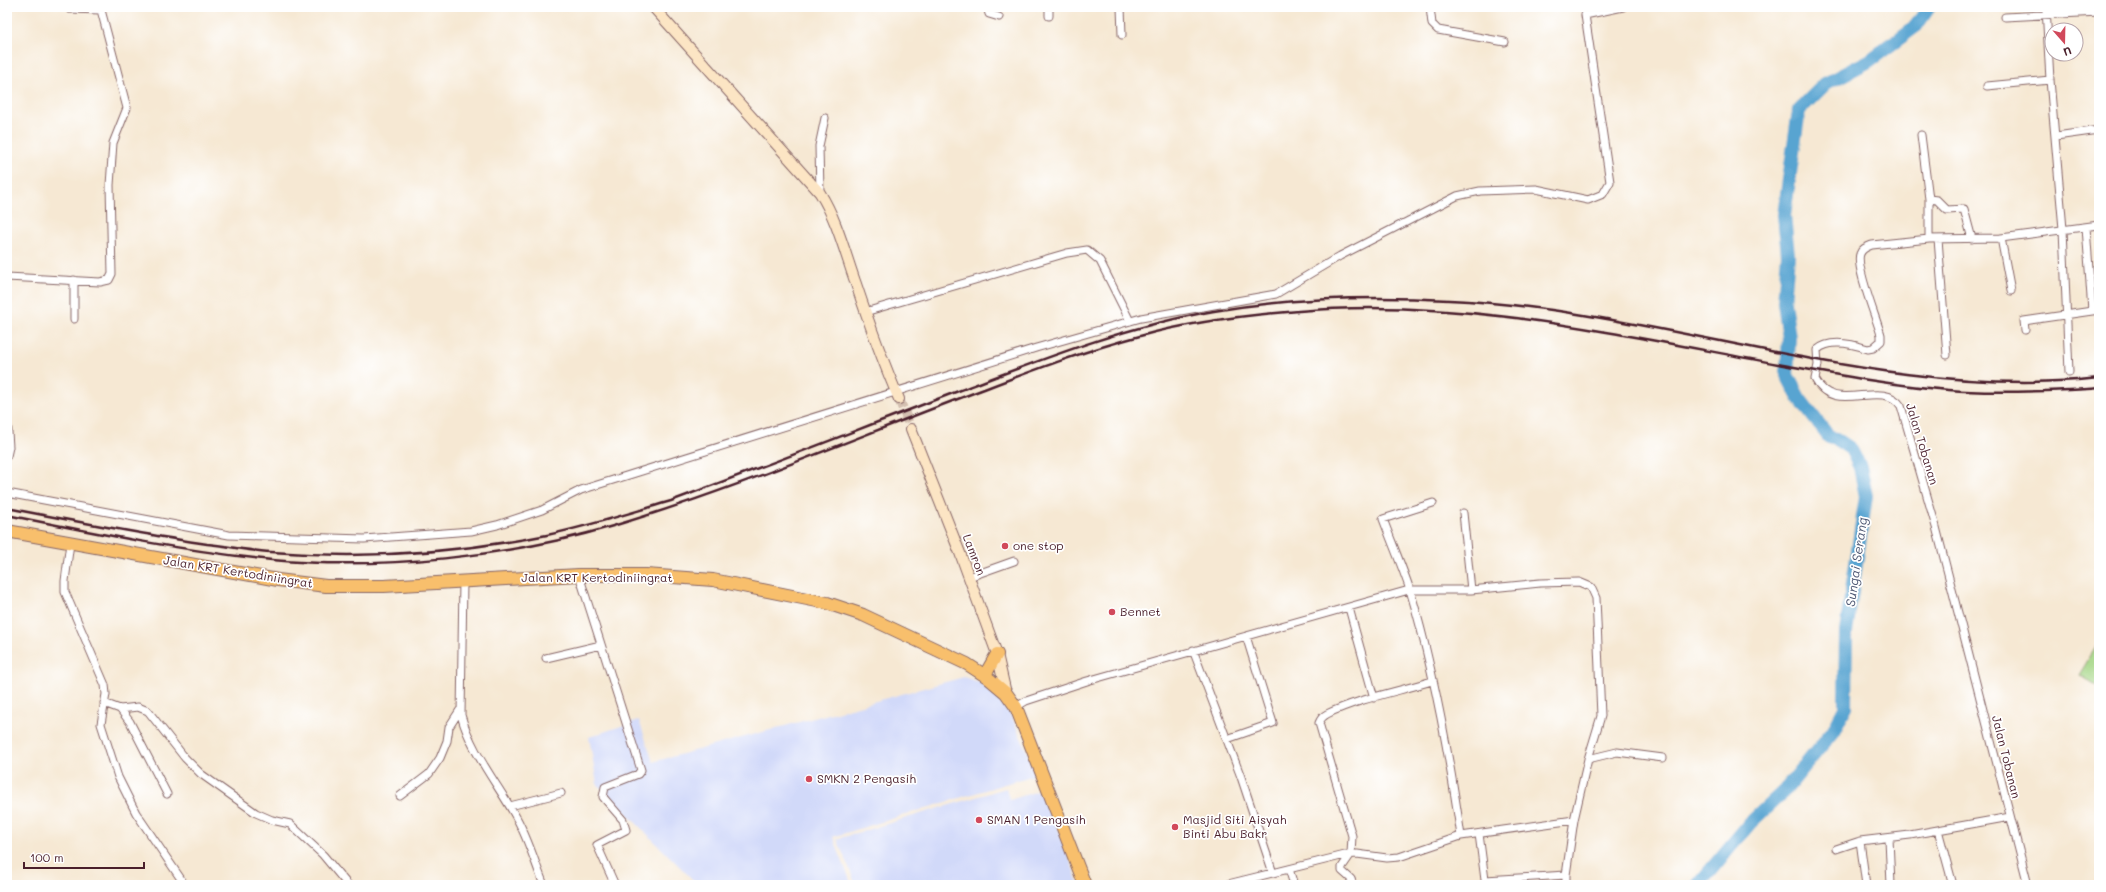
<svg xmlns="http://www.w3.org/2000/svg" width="2106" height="892" viewBox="0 0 2106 892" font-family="Mali,sans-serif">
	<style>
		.built { fill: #d1d9f9 }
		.green { fill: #a4d685; stroke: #777a58 }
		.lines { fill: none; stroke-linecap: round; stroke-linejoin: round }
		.river { stroke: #59a4d1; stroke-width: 14 }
		.secondary-tunnel { stroke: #d4c0b1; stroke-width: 10; stroke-dasharray: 10 5; stroke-linecap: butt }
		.street-casing { stroke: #866566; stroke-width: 9 }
		.secondary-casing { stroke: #866566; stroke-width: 12 }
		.primary-casing { stroke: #866566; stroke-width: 14 }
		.street { stroke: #fff; stroke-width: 7 }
		.secondary { stroke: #fce5c4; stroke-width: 10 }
		.primary { stroke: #f8bf6c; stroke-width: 12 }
		.rail { stroke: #4a1f2b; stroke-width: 2.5 }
		.poi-dot { fill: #d1495b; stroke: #fff; stroke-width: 1.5 }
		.labels { text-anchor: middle; stroke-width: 3.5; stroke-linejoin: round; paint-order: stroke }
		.street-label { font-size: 12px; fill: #4a1f2b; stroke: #fff }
		.poi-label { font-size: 12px; fill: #4a1f2b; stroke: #fff; text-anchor: start }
		.water-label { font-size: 13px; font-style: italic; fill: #515b76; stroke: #fff }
	</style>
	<rect width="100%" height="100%" fill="#fff"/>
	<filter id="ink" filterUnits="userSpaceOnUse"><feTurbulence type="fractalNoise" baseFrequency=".025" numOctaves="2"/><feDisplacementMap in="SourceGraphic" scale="8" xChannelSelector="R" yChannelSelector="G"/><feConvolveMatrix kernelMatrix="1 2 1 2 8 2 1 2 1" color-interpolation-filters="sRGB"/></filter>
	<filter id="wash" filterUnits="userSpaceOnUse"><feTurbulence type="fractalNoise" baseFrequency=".012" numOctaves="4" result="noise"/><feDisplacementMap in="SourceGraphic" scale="16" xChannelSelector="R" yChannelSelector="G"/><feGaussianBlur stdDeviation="0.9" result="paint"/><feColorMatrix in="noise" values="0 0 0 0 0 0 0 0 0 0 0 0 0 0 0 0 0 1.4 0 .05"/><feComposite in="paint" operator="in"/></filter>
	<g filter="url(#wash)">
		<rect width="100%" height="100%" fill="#f6e8d3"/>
		<path class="built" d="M964,677L985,684L1000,697L1010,713L1037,774L833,837L852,885H698L597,784L589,737L639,720L653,762Z
			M1006,788L1010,800L1044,789L1079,885H856L837,839Z"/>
		<path class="green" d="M2099,642V688L2079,675Z"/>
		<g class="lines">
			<path class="river" d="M1698,885L1750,823L1786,789L1833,731L1845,708L1846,632L1866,496L1860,467L1851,449L1836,439L1829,437L1799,398L1787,375L1789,338L1784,302L1788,255L1784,215L1799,110L1825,84L1869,61L1916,26L1929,7"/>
		</g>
	</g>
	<g filter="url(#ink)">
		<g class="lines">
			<path class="secondary-tunnel" d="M899,399L911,429"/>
			<defs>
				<path id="street" d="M987,7L989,14L999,17
					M1049,7V16
					M1121,7L1122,35
					M1430,7L1432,24L1438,30L1505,42
					M2046,7L2050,80L2063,229L2069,372
					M69,9L101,10L103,7
					M2005,17L2099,12
					M1987,86L2050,80
					M1921,135L1929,199V239
					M2056,136L2099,130
					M820,193L819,146L825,118
					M1929,199L1937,200L1947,210L1964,209L1972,239
					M2086,227L2092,311
					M2001,238L2011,291
					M1938,239L1947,355
					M7,277L100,282L109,280L112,274L110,185L113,143L127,108L101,10
					M865,312L1067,253L1087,250L1100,261L1130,321
					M74,319V280
					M2025,330L2024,321L2099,310
					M7,417L9,447L7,456
					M7,493L229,535L364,539L471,531L497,525L542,510L581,490L1036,348L1141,318L1276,294L1340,256L1457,196L1480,191L1536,189L1588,200L1603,194L1610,182L1585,15L1623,7
					M1433,503L1383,519C1392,543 1402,566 1410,590C1434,670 1449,754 1461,836
					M1463,513L1471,590
					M70,543L65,581V592L105,685L106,694L101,724L118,777L136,813L185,885
					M579,575L641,770L638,774L605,787L603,797L623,820L626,830L597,845L615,885
					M969,577L1014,561
					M463,581L461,715C471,752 497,783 516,817C528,838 535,863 544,885
					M1349,608L1374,698
					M1193,650L1241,777L1273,873
					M546,658L601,645
					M104,703L120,709L138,707L148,711L185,758L201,774L256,813L272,820L290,824L323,855L348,885
					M1016,707L1026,701L1087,681L1409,590H1471L1540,583L1579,582L1591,587L1596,598L1601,716L1588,759L1574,820L1461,836L1399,857L1387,858L1357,854L1345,855L1224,885
					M120,709L130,722L167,794
					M1227,739L1273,723L1246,636
					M1588,759L1617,752L1663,758
					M400,796L429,774L440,758L447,741L449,727L460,710
					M510,806L561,793
					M1938,830L1953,885
					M1479,834L1485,880L1566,875
					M1889,838L1891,885
					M1860,841L1866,885
					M1836,849L1860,841L1910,835L2010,817
					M1289,869L1294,885
					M1353,885L1351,879L1342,871V867L1351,854L1352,836L1319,723C1321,718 1323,716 1327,714C1357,699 1400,691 1432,681
					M1566,885V875L1574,820
					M2028,885L1936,527L1901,406C1882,377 1834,417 1815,379L1818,365L1817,350C1830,338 1853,344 1868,349L1873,348L1881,341V335C1877,320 1855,266 1860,254C1862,248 1867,247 1872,245L1929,239L2001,238L2099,225"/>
				<path id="secondary" d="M653,7L820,193C837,220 845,253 856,284C869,323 883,362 899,399
					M911,429L960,553L997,654L1006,693"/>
				<path id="primary" d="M7,531L278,580L326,586H384L579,575H646L713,580L827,603L863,615L967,664L987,677L1006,693L1016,707L1085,885
					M985,675L997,654"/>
			</defs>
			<use href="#street" class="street-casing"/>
			<use href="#secondary" class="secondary-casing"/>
			<use href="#primary" class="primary-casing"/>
			<use href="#street" class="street"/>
			<use href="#secondary" class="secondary"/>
			<use href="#primary" class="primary"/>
			<path class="rail" d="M7,508C74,521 140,534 207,544C228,546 250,551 271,552C363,559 457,553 547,535C589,526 630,513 671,501C768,465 864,427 961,390C1043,359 1126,326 1214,311C1290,298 1372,296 1449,300C1666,310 1881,402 2099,378
				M7,515C95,533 183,551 272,560C381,570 509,557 613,526C740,488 863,434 987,388C1037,369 1087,350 1140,336C1191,322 1246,315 1299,311C1461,297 1620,335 1778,364C1833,374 1894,386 1949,390C1981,393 2013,392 2045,391C2063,390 2081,390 2099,388"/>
		</g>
	</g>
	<g class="poi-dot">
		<circle cx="1005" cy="546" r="4"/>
		<circle cx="1112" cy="612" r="4"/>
		<circle cx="809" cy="779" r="4"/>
		<circle cx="979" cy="820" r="4"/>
		<circle cx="1175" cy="827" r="4"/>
	</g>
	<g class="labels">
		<g class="street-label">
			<text transform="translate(1922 444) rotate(73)" y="4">Jalan Tobanan</text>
			<text transform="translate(974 555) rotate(69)" y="4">Lamron</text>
			<text transform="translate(238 572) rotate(9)" y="4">Jalan KRT Kertodiniingrat</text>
			<text x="597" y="582">Jalan KRT Kertodiniingrat</text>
			<text transform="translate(2006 757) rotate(76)" y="4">Jalan Tobanan</text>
		</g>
		<g class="poi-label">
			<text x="1013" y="550">one stop</text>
			<text x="1120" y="616">Bennet</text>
			<text x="817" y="783">SMKN 2 Pengasih</text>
			<text x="987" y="824">SMAN 1 Pengasih</text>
			<text x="1183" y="824">Masjid Siti Aisyah<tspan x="1183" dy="14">Binti Abu Bakr</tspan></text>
		</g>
		<g class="water-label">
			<text transform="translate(1856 562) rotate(-82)" y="5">Sungai Serang</text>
		</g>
	</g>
	<rect width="2106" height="892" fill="none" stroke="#fff" stroke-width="24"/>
	<g transform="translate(2064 42) rotate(160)"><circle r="19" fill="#ffffff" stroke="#b7a5aa"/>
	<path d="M0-3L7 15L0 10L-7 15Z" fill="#d1495b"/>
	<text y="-6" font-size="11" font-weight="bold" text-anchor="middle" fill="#4a1f2b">U</text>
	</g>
	<path d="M24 862v6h120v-6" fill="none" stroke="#4a1f2b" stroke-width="2"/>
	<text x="30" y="862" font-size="12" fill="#4a1f2b" stroke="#ffffff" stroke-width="3" paint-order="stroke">100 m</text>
</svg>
